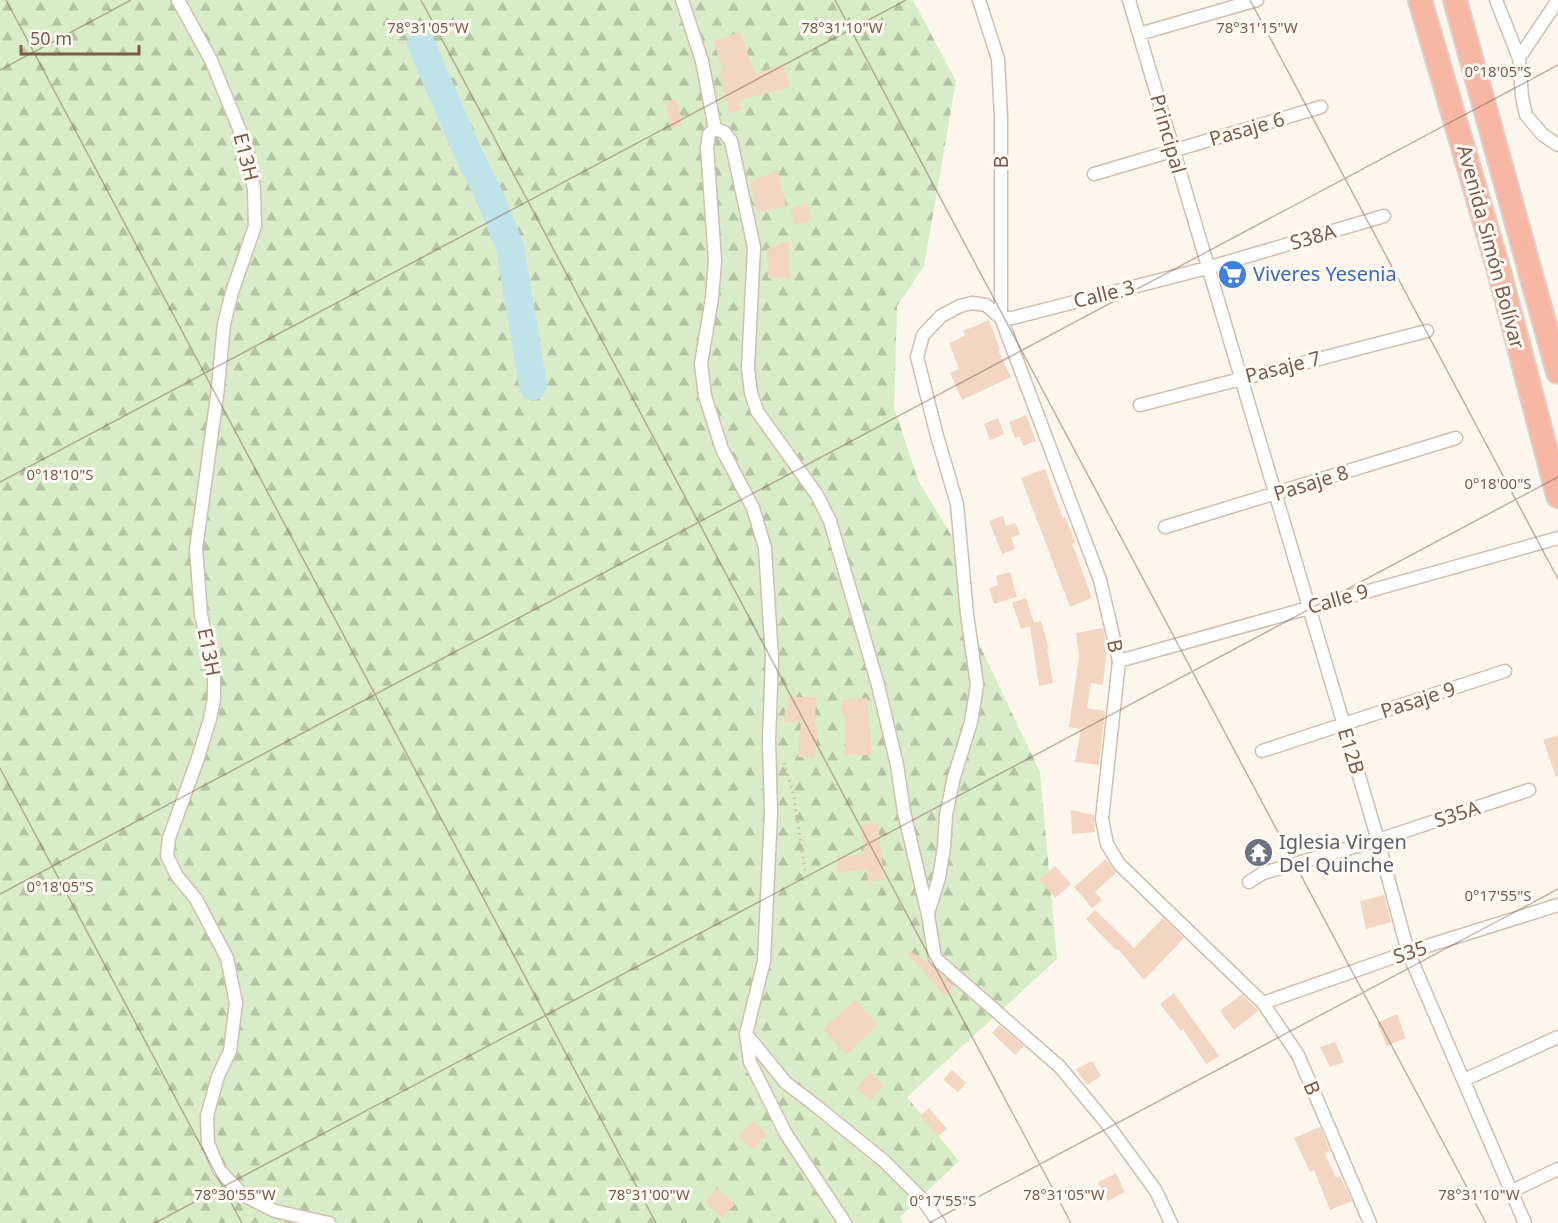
<svg xmlns="http://www.w3.org/2000/svg" width="1558" height="1223" viewBox="0 0 1558 1223" font-family="'Noto Sans',sans-serif">
	<style>
		.forest { fill: url(#forest-firs) }
		.lines { fill: none; stroke-linecap: round; stroke-linejoin: round }
		.river { stroke: #bfe3e8; stroke-width: 28 }
		.building { fill: #f3d5c3 }
		.street-casing { stroke: #d1beb0; stroke-width: 15 }
		.highway-casing { stroke: #dad1cd; stroke-width: 26 }
		.path { stroke: #d9b8a5; stroke-width: 3; stroke-dasharray: 1.5 4.5; stroke-linecap: butt }
		.street { stroke: #fff; stroke-width: 12 }
		.highway { stroke: #f7b7a3; stroke-width: 22 }
		.ticks { fill: none; stroke: #7a5c4d; stroke-width: 1.5; stroke-opacity: 0.45 }
		.labels { text-anchor: middle; stroke-width: 6; stroke-linejoin: round; paint-order: stroke }
		.street-label { font-size: 20px; fill: #7a5c4d; stroke: #fffaf3 }
		.shop-label { font-size: 20px; fill: #366cbe; stroke: #fffaf3; text-anchor: start }
		.worship-label { font-size: 20px; fill: #5b616d; stroke: #fffaf3; text-anchor: start }
		.ticks-label { font-size: 15px; text-anchor: middle; fill: #7a5c4d; stroke: #fffaf3; stroke-width: 6; stroke-linejoin: round; paint-order: stroke }
	</style>
	<defs>
		<pattern id="forest-firs" width="22" height="20" patternUnits="userSpaceOnUse" patternTransform="scale(1.5)"><rect width="22" height="20" fill="#d8ecc9"/><path d="M5 1l3.5 6h-7zM16 11l3.5 6h-7z" fill="#b4c2a5"/></pattern>
	</defs>
	<rect width="100%" height="100%" fill="#fdf6ec"/>
	<path class="forest" d="M0,0H913L956,81L924,266L897,306L894,407L918,480L960,550L979,644L1040,772L1057,959L907,1097L959,1161L900,1217L903,1223H0Z"/>
	<g class="lines">
		<path class="river" d="M421,44L468,153L492,202L510,247L533,386"/>
	</g>
	<path class="building" d="M740,32L755,74L783,64L790,87L739,100L741,110L729,113L719,72L723,71L713,41Z
		M677,100L683,125L671,128L665,102Z
		M777,170L786,206L758,213L750,182Z
		M807,203L812,220L795,225L790,209Z
		M789,241L790,278H768L767,249Z
		M989,320L1000,350H998L1011,377L962,400L950,373L959,369L949,343L965,336L963,331Z
		M1026,415L1036,441L1023,446L1020,437L1015,438L1009,422Z
		M998,418L1004,434L990,440L984,424Z
		M1045,469L1063,518L1065,517L1075,542L1072,543L1092,598L1070,607L1021,478Z
		M1003,516L1006,526L1015,523L1020,534L1011,538L1015,549L1002,554L989,521Z
		M1010,572L1017,597L994,604L989,588L998,585L996,576Z
		M1026,598L1034,623L1041,621L1049,649H1047L1053,683L1039,686L1030,626L1021,629L1012,603Z
		M1103,628L1107,648L1103,685L1091,683L1087,708L1105,711L1099,765L1075,762L1081,729L1069,727L1079,656L1076,633Z
		M788,697H816L815,729H818L815,758L798,757L801,722H784L785,709H788Z
		M867,698L872,755H845L846,716H842L841,700Z
		M1558,735V776L1556,777L1543,740Z
		M1071,810L1094,815L1095,832L1072,834Z
		M878,823L884,880L868,882L867,869L838,873L837,857L864,854L861,825Z
		M1106,859L1116,873L1095,892L1102,900L1092,908L1074,887Z
		M1055,866L1071,884L1055,898L1039,880Z
		M1384,895L1391,922L1366,929L1360,901Z
		M1095,910L1134,948L1163,918L1184,938L1144,980L1118,949L1116,950L1086,919Z
		M909,951L929,963L954,986L945,997L907,953Z
		M1174,993L1219,1056L1206,1064L1183,1029L1181,1031L1160,1004Z
		M1242,994L1258,1011L1234,1030L1220,1011Z
		M855,1000L878,1025L846,1055L823,1029Z
		M1397,1014L1406,1038L1387,1046L1377,1023Z
		M999,1025L1024,1046L1015,1055L992,1033Z
		M1335,1042L1344,1062L1330,1067L1320,1047Z
		M1092,1061L1101,1076L1087,1085L1076,1069Z
		M952,1070L966,1083L958,1092L943,1080Z
		M870,1072L884,1085L871,1100L856,1088Z
		M929,1108L947,1129L938,1136L920,1116Z
		M753,1121L767,1135L753,1150L739,1136Z
		M1320,1127L1330,1151L1325,1153L1336,1178L1340,1176L1352,1201L1330,1210L1314,1170L1310,1172L1294,1138Z
		M1116,1173L1125,1192L1108,1201L1098,1182Z
		M717,1188L735,1204L722,1218L705,1202Z"/>
	<g class="lines">
		<defs>
			<path id="street" d="M178,0L211,60L247,148L254,190L255,226L232,292L224,324L217,396L196,549L201,615L214,674V699L210,719L197,761L169,838L167,856L177,876L196,899L227,958L236,1003L230,1051L218,1076L207,1116L208,1143L219,1170L243,1195L275,1211L329,1223
				M682,0L702,61L715,129
				M979,0L998,59L1001,117V318L1100,580L1119,661L1102,819L1107,844L1119,864L1263,1003L1298,1055L1370,1223
				M1129,0L1378,840L1408,952L1525,1223
				M1496,0L1519,58L1522,97L1526,115L1543,135L1558,145
				M1139,34L1257,0
				M1519,58L1558,0
				M715,129L724,132L731,141L754,247L748,368L751,393L757,411L817,495L830,521L878,685L897,765L904,812L928,915L935,958L1060,1067L1108,1125L1156,1191L1171,1223
				M715,129L709,134L707,147L715,261L712,298L701,364L705,396L722,449L753,508L765,548L772,658L769,740L771,813L764,961L746,1034L750,1062L786,1134L845,1223
				M1094,174L1321,107
				M1001,318H1012L1207,268L1384,216
				M1140,405L1427,331
				M1165,527L1456,438
				M1119,661L1558,538
				M1262,751L1505,671
				M1249,882L1263,873L1378,840L1529,790
				M928,913L939,878L944,847L946,815L954,777L971,722L977,685L967,614L957,504L937,436L917,357L923,335L941,316L960,306L972,303L986,305L1001,318
				M1263,1003L1408,952L1558,905
				M746,1034L786,1083L815,1105L884,1161L923,1200L939,1223
				M1464,1080L1558,1037
				M1512,1191L1558,1169"/>
			<path id="highway" d="M1420,0L1499,271L1558,496
				M1455,0L1558,372"/>
		</defs>
		<use href="#street" class="street-casing"/>
		<use href="#highway" class="highway-casing"/>
		<path class="path" d="M784,763L794,796L805,872"/>
		<use href="#street" class="street"/>
		<use href="#highway" class="highway"/>
	</g>
	<path class="ticks" d="M6,0L656,1223M421,0L1071,1223M835,0L1486,1223M1250,0L1558,579M0,70L131,0M0,482L906,0M0,768L242,1223M0,894L1558,65M155,1223L1558,477M929,1223L1558,889"/>
	<defs>
		<symbol id="supermarket-disc" viewBox="-11 -11 22 22"><circle r="9.5" fill="#3f7fe0" stroke="#fffaf3"/><path d="M-6-5.5h2.5l.6 2H6L4.5 2H-2.5L-4.4-4H-6ZM-1.5 3.2a1.3 1.3 0 1 0 .1 0ZM3 3.2a1.3 1.3 0 1 0 .1 0Z" fill="#fff"/></symbol>
		<symbol id="temple-disc" viewBox="-11 -11 22 22"><circle r="9.5" fill="#6b7280" stroke="#fffaf3"/><path d="M0-6L5-2H3V0L6.5 2.5H4V6H1.5V3h-3V6H-4V2.5H-6.5L-3 0V-2H-5Z" fill="#fff"/></symbol>
	</defs>
	<g fill-rule="evenodd">
		<use href="#supermarket-disc" x="1216" y="258" width="33" height="33"/>
		<use href="#temple-disc" x="1242" y="836" width="33" height="33"/>
	</g>
	<g class="labels">
		<g class="street-label">
			<text transform="translate(1247 129) rotate(-16)" y="7">Pasaje 6</text>
			<text transform="translate(1168 134) rotate(74)" y="7">Principal</text>
			<text transform="translate(246 157) rotate(76)" y="7">E13H</text>
			<text transform="translate(1001 162) rotate(-90)" y="7">B</text>
			<text transform="translate(1313 237) rotate(-16)" y="7">S38A</text>
			<text transform="translate(1491 247) rotate(75)" y="7">Avenida Simón Bolívar</text>
			<text transform="translate(1104 294) rotate(-14)" y="7">Calle 3</text>
			<text transform="translate(1283 367) rotate(-14)" y="7">Pasaje 7</text>
			<text transform="translate(1311 483) rotate(-17)" y="7">Pasaje 8</text>
			<text transform="translate(1338 599) rotate(-16)" y="7">Calle 9</text>
			<text transform="translate(1115 646) rotate(78)" y="7">B</text>
			<text transform="translate(209 652) rotate(79)" y="7">E13H</text>
			<text transform="translate(1418 700) rotate(-18)" y="7">Pasaje 9</text>
			<text transform="translate(1351 751) rotate(73)" y="7">E12B</text>
			<text transform="translate(1457 814) rotate(-18)" y="7">S35A</text>
			<text transform="translate(1410 952) rotate(-18)" y="7">S35</text>
			<text transform="translate(1312 1088) rotate(67)" y="7">B</text>
		</g>
		<g class="shop-label">
			<text x="1253" y="281">Viveres Yesenia</text>
		</g>
		<g class="worship-label">
			<text x="1279" y="849">Iglesia Virgen<tspan x="1279" dy="23">Del Quinche</tspan></text>
		</g>
	</g>
	<g class="ticks-label">
		<text x="428" y="33">78°31'05"W</text>
		<text x="842" y="33">78°31'10"W</text>
		<text x="1257" y="33">78°31'15"W</text>
		<text x="1498" y="77">0°18'05"S</text>
		<text x="60" y="480">0°18'10"S</text>
		<text x="1498" y="489">0°18'00"S</text>
		<text x="60" y="892">0°18'05"S</text>
		<text x="1498" y="901">0°17'55"S</text>
		<text x="235" y="1200">78°30'55"W</text>
		<text x="649" y="1200">78°31'00"W</text>
		<text x="1064" y="1200">78°31'05"W</text>
		<text x="1479" y="1200">78°31'10"W</text>
		<text x="943" y="1206">0°17'55"S</text>
	</g>
	<path d="M21 45v9h118v-9" fill="none" stroke="#7a5c4d" stroke-width="3"/>
	<text x="30" y="45" font-size="18" fill="#7a5c4d" stroke="#fffaf3" stroke-width="4.5" paint-order="stroke">50 m</text>
</svg>
